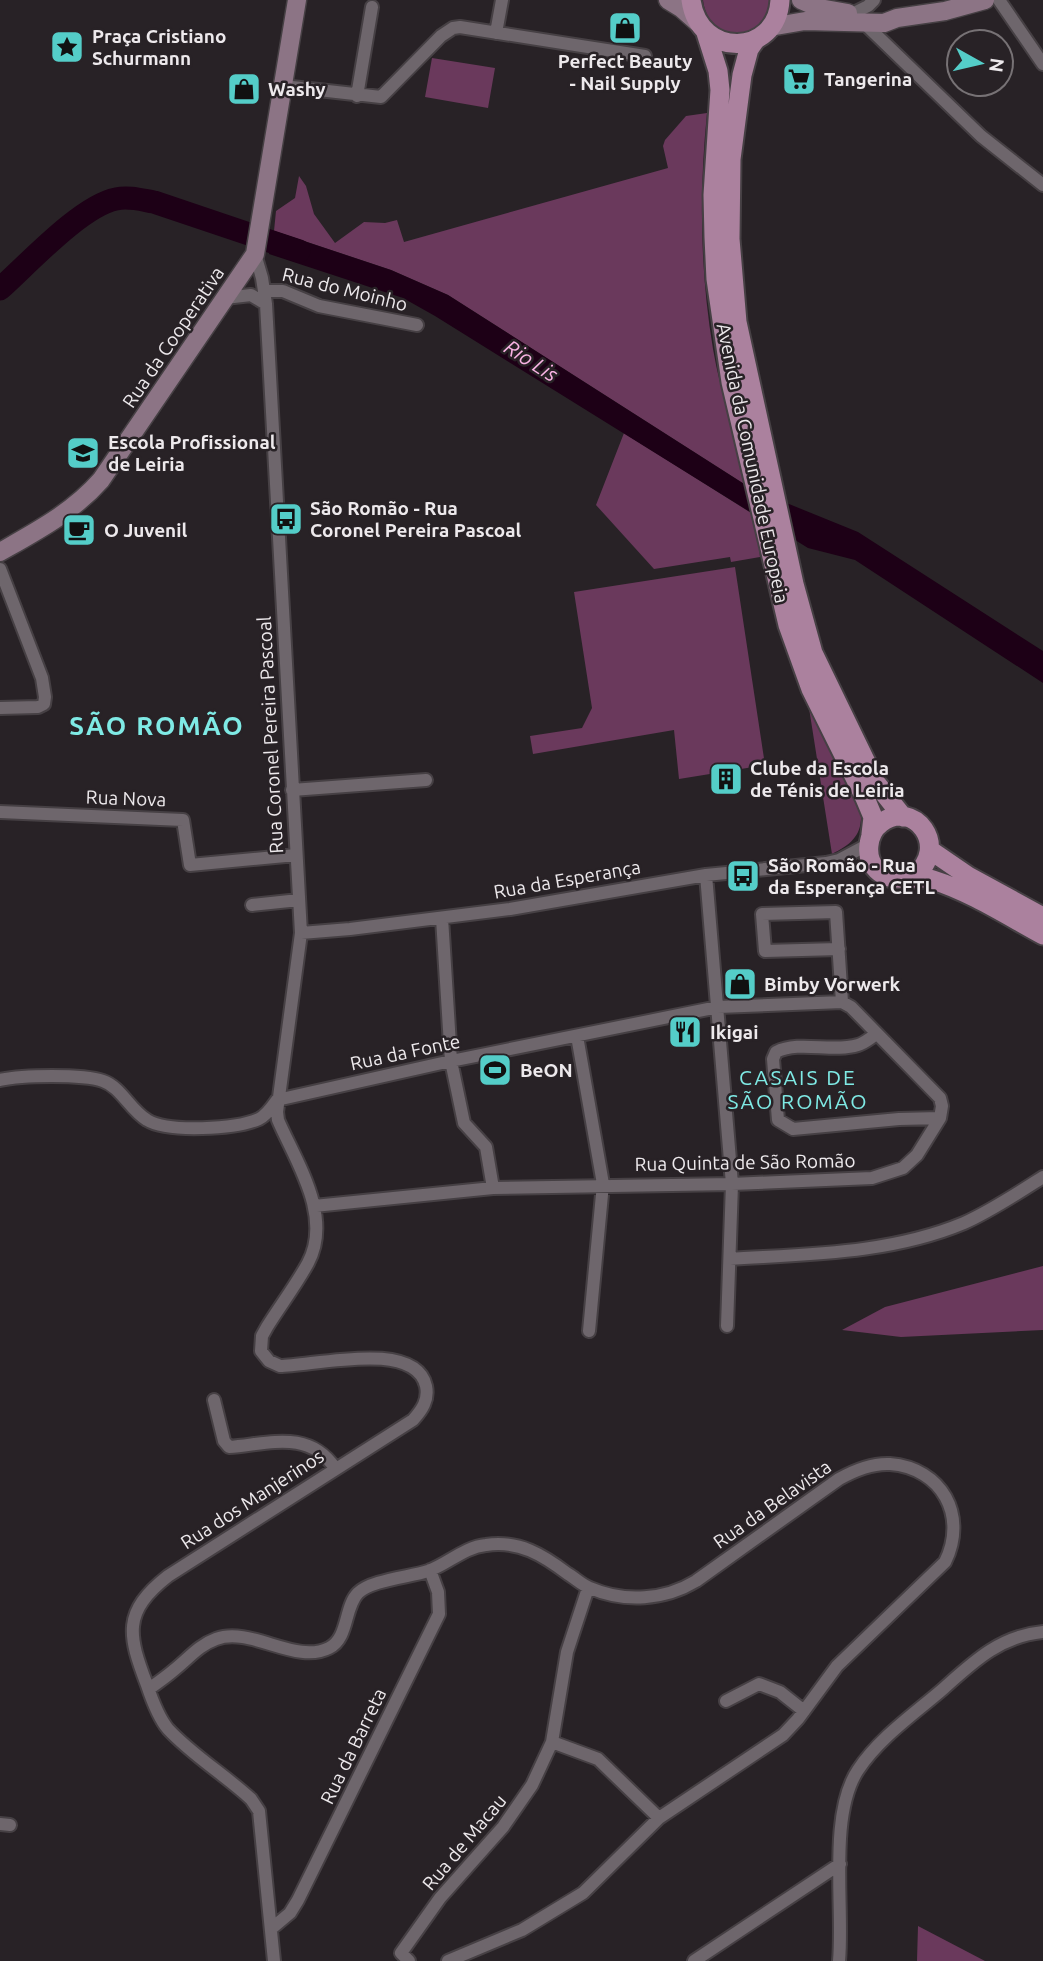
<svg xmlns="http://www.w3.org/2000/svg" width="1043" height="1961" viewBox="0 0 1043 1961" font-family="Ubuntu,sans-serif">
	<style>
		.green { fill: #6a395c }
		.water { fill: #1d0016 }
		.lines { fill: none; stroke-linecap: round; stroke-linejoin: round }
		.river { stroke: #1d0016; stroke-width: 23 }
		.street-casing { stroke: #464044; stroke-width: 16 }
		.secondary-casing { stroke: #464044; stroke-width: 21 }
		.primary-casing { stroke: #464044; stroke-width: 23 }
		.street { stroke: #6e666c; stroke-width: 12 }
		.secondary { stroke: #8c7485; stroke-width: 18 }
		.primary { stroke: #ab819e; stroke-width: 19 }
		.labels { text-anchor: middle; stroke-width: 5; stroke-linejoin: round; paint-order: stroke }
		.poi-label { font-size: 19px; font-weight: bold; fill: #ede9ec; stroke: #282226; text-anchor: start }
		.street-label { font-size: 19px; fill: #ede9ec; stroke: #282226 }
		.water-label { font-size: 21px; font-style: italic; fill: #f9b3e4; stroke: #282226 }
		.neighbourhood-label { font-size: 21px; letter-spacing: 2px; fill: #7feae5; stroke: #282226 }
		.district-label { font-size: 26px; font-weight: bold; letter-spacing: 2px; fill: #7feae5; stroke: #282226 }
	</style>
	<rect width="100%" height="100%" fill="#282226"/>
	<path class="green" d="M703,0H770C770,44 708,46 703,0Z
		M432,58L495,68L488,108L425,97Z
		M707,113C699,192 700,271 713,349C721,396 738,444 752,489L448,295L391,270L274,231L276,211L295,198L299,176L306,186L314,214L335,243L364,222L385,223L397,220L404,242L668,168L663,146L665,140L686,116Z
		M624,433L756,516L760,557L731,562L730,557L654,569L596,505Z
		M735,567L765,765L679,779L674,730L533,754L530,736L582,728L592,708L574,592Z
		M809,708L861,814C862,836 850,845 832,854Z
		M1043,1266V1330L901,1337L842,1330L885,1307Z
		M918,1926L985,1961H917Z"/>
	<path class="water" d="M274,231L391,270L448,295L752,489L858,532L1043,651V683L855,560L808,548L435,316L403,298L269,254Z"/>
	<g class="lines">
		<path class="river" d="M0,289C28,264 81,206 116,199C129,196 142,200 154,202L299,251"/>
		<defs>
			<path id="street" d="M999,0L1043,64
				M852,14L868,6L874,0
				M864,23L981,136L1043,185
				M496,33L502,0
				M283,86L381,97L441,36L453,28L460,27L645,56
				M357,96L372,7
				M255,254L262,278L266,304L301,933L277,1112L278,1120C296,1162 333,1216 308,1263C296,1285 280,1306 267,1327L262,1336L261,1351L269,1361L280,1366C313,1366 415,1339 426,1386C429,1400 422,1410 413,1420L168,1576C122,1612 128,1635 147,1685C152,1700 158,1717 168,1729C192,1755 225,1775 251,1799L259,1811L274,1961
				M265,291H283L319,306L417,325
				M225,298L251,295L266,304
				M0,569L42,678L45,697L44,704L38,707L0,708
				M292,790L426,780
				M0,812L183,820L190,865L296,855
				M706,875L732,1184L727,1326
				M252,905L299,900
				M442,918L451,1061L464,1123L486,1147L493,1188
				M301,933L350,929L510,909L706,875L826,863L839,860L869,844
				M877,1034C871,1037 865,1043 858,1045C832,1053 800,1040 776,1052L773,1059L778,1120L793,1129L899,1119L940,1118
				M577,1036L603,1184L589,1331
				M0,1080C21,1075 83,1074 103,1081C121,1087 130,1110 147,1120C168,1133 236,1129 259,1119C267,1115 272,1107 277,1100L451,1061L718,1007L842,1002
				M314,1206L493,1188L732,1184L872,1178L903,1168L917,1155L940,1118L942,1106L940,1098L851,1007L842,1002L836,912L762,914L765,951L839,949
				M730,1259C808,1254 890,1254 964,1223C991,1211 1018,1193 1043,1177
				M214,1400L224,1441L229,1447C269,1444 308,1429 335,1468
				M149,1689C157,1683 166,1677 174,1670C188,1659 199,1645 216,1639C251,1626 296,1665 329,1648C349,1638 344,1607 358,1593C371,1580 410,1577 428,1571C448,1564 464,1547 486,1545C519,1540 543,1555 568,1574C575,1578 582,1585 590,1588C625,1603 665,1600 696,1581L839,1479C855,1470 872,1463 890,1464C942,1468 968,1516 945,1562L837,1666L798,1719L783,1735L659,1818L583,1893L522,1930L448,1961
				M726,1701L759,1684L780,1692L804,1711
				M552,1742L598,1759L659,1818
				M0,1824L10,1825
				M271,1929L290,1913L298,1900L439,1614L438,1592L430,1570
				M409,1961L401,1953L440,1898L503,1827L532,1785L552,1742L567,1652L588,1588
				M694,1961L840,1864
				M839,1961C844,1908 828,1815 858,1770C879,1738 914,1714 943,1689C973,1662 1000,1636 1043,1632"/>
			<path id="secondary" d="M668,0L681,8L698,23
				M801,0L819,8L848,13
				M770,27L805,21L884,23L897,18L945,11L985,0
				M0,552C37,531 73,512 101,480L255,254L297,0"/>
			<path id="primary" d="M691,0C699,59 777,57 780,0
				M706,33L718,71L720,90L713,195L714,237L716,279L731,382L788,625L811,689L865,798L873,817L871,834
				M756,39L749,49L742,75L731,159L730,239L737,322L794,584L813,653L876,783L903,817
				M930,850L968,876L1043,917
				M914,876C951,847 914,798 881,823C867,833 864,858 877,870C892,885 915,874 933,880C971,892 1008,916 1043,935"/>
		</defs>
		<use href="#street" class="street-casing"/>
		<use href="#secondary" class="secondary-casing"/>
		<use href="#primary" class="primary-casing"/>
		<use href="#street" class="street"/>
		<use href="#secondary" class="secondary"/>
		<use href="#primary" class="primary"/>
	</g>
	<defs>
		<symbol id="shop-square" viewBox="-11 -11 22 22"><rect x="-9" y="-9" width="18" height="18" rx="4" fill="#54cdc8" stroke="#282226"/><path d="M-5-2.5h2.3a2.7 3.5 0 0 1 5.4 0H5L5.5 6h-11ZM-1.5-2.5h3a1.5 2.3 0 0 0-3 0Z" fill="#111"/></symbol>
		<symbol id="sight-square" viewBox="-11 -11 22 22"><rect x="-9" y="-9" width="18" height="18" rx="4" fill="#54cdc8" stroke="#282226"/><path d="M0-6L1.8-2.2L6-1.7L2.9 1.2L3.7 5.4L0 3.3L-3.7 5.4L-2.9 1.2L-6-1.7L-1.8-2.2Z" fill="#111"/></symbol>
		<symbol id="supermarket-square" viewBox="-11 -11 22 22"><rect x="-9" y="-9" width="18" height="18" rx="4" fill="#54cdc8" stroke="#282226"/><path d="M-6-5.5h2.5l.6 2H6L4.5 2H-2.5L-4.4-4H-6ZM-1.5 3.2a1.3 1.3 0 1 0 .1 0ZM3 3.2a1.3 1.3 0 1 0 .1 0Z" fill="#111"/></symbol>
		<symbol id="school-square" viewBox="-11 -11 22 22"><rect x="-9" y="-9" width="18" height="18" rx="4" fill="#54cdc8" stroke="#282226"/><path d="M0-5L7-2L0 1L-7-2ZM-4 1L0 2.5L4 1V4Q0 6-4 4Z" fill="#111"/></symbol>
		<symbol id="bus-square" viewBox="-11 -11 22 22"><rect x="-9" y="-9" width="18" height="18" rx="4" fill="#54cdc8" stroke="#282226"/><path d="M-5-6H5V4H4V6H2V4H-2V6H-4V4H-5ZM-3.5-4V0h7V-4ZM-3.5 1.2v1.5H-2V1.2ZM2 1.2v1.5H3.5V1.2Z" fill="#111"/></symbol>
		<symbol id="cafe-square" viewBox="-11 -11 22 22"><rect x="-9" y="-9" width="18" height="18" rx="4" fill="#54cdc8" stroke="#282226"/><path d="M-5.5-4.5H6V0H3Q3 3.5 0 3.5H-2.5Q-5.5 3.5-5.5 0ZM3-3.2v2h1.7v-2ZM-6 4.5H4V6H-6Z" fill="#111"/></symbol>
		<symbol id="building-square" viewBox="-11 -11 22 22"><rect x="-9" y="-9" width="18" height="18" rx="4" fill="#54cdc8" stroke="#282226"/><path d="M-4-6H4V6H1V3H-1V6H-4ZM-2.5-4.3h1.7v1.8h-1.7ZM.8-4.3h1.7v1.8H.8ZM-2.5-1h1.7V.8h-1.7ZM.8-1h1.7V.8H.8Z" fill="#111"/></symbol>
		<symbol id="restaurant-square" viewBox="-11 -11 22 22"><rect x="-9" y="-9" width="18" height="18" rx="4" fill="#54cdc8" stroke="#282226"/><path d="M-5-6h1v4h1v-4h1v4h1v-4h1v5L-1.5 .5V6h-2V.5L-5-1ZM5-6V6H3V1.5H1.5Q1.5-4 5-6Z" fill="#111"/></symbol>
		<symbol id="stadium-square" viewBox="-11 -11 22 22"><rect x="-9" y="-9" width="18" height="18" rx="4" fill="#54cdc8" stroke="#282226"/><path d="M0-5a6.5 5 0 1 0 0 10a6.5 5 0 1 0 0-10ZM-3.5-1.8h7v3.6h-7Z" fill="#111"/></symbol>
	</defs>
	<g fill-rule="evenodd">
		<use href="#shop-square" x="606" y="9" width="38" height="38"/>
		<use href="#sight-square" x="48" y="28" width="38" height="38"/>
		<use href="#supermarket-square" x="780" y="60" width="38" height="38"/>
		<use href="#shop-square" x="225" y="70" width="38" height="38"/>
		<use href="#school-square" x="64" y="434" width="38" height="38"/>
		<use href="#bus-square" x="267" y="500" width="38" height="38"/>
		<use href="#cafe-square" x="60" y="511" width="38" height="38"/>
		<use href="#building-square" x="707" y="760" width="38" height="38"/>
		<use href="#bus-square" x="724" y="857" width="38" height="38"/>
		<use href="#shop-square" x="721" y="965" width="38" height="38"/>
		<use href="#restaurant-square" x="666" y="1013" width="38" height="38"/>
		<use href="#stadium-square" x="476" y="1051" width="38" height="38"/>
	</g>
	<g class="labels">
		<g class="poi-label">
			<text x="92" y="43">Praça Cristiano<tspan x="92" dy="22">Schurmann</tspan></text>
			<text x="625" y="68" text-anchor="middle">Perfect Beauty<tspan x="625" dy="22">- Nail Supply</tspan></text>
			<text x="824" y="86">Tangerina</text>
			<text x="268" y="96">Washy</text>
			<text x="108" y="449">Escola Profissional<tspan x="108" dy="22">de Leiria</tspan></text>
			<text x="310" y="515">São Romão - Rua<tspan x="310" dy="22">Coronel Pereira Pascoal</tspan></text>
			<text x="104" y="537">O Juvenil</text>
			<text x="750" y="775">Clube da Escola<tspan x="750" dy="22">de Ténis de Leiria</tspan></text>
			<text x="768" y="872">São Romão - Rua<tspan x="768" dy="22">da Esperança CETL</tspan></text>
			<text x="764" y="991">Bimby Vorwerk</text>
			<text x="710" y="1039">Ikigai</text>
			<text x="520" y="1077">BeON</text>
		</g>
		<g class="street-label">
			<text transform="translate(345 289) rotate(14)" y="7">Rua do Moinho</text>
			<text transform="translate(173 337) rotate(-56)" y="7">Rua da Cooperativa</text>
			<text transform="translate(753 463) rotate(78)" y="7">Avenida da Comunidade Europeia</text>
			<text transform="translate(270 735) rotate(-93)" y="7">Rua Coronel Pereira Pascoal</text>
			<text transform="translate(126 798) rotate(2)" y="7">Rua Nova</text>
			<text transform="translate(567 879) rotate(-10)" y="7">Rua da Esperança</text>
			<text transform="translate(405 1052) rotate(-12)" y="7">Rua da Fonte</text>
			<text transform="translate(745 1162) rotate(-1)" y="7">Rua Quinta de São Romão</text>
			<text transform="translate(252 1499) rotate(-33)" y="7">Rua dos Manjerinos</text>
			<text transform="translate(772 1504) rotate(-35)" y="7">Rua da Belavista</text>
			<text transform="translate(353 1746) rotate(-64)" y="7">Rua da Barreta</text>
			<text transform="translate(464 1842) rotate(-50)" y="7">Rua de Macau</text>
		</g>
		<g class="water-label">
			<text transform="translate(531 361) rotate(33)" y="7">Rio Lis</text>
		</g>
		<g class="neighbourhood-label">
			<text x="798" y="1085">CASAIS DE<tspan x="798" dy="24">SÃO ROMÃO</tspan></text>
		</g>
		<g class="district-label">
			<text x="157" y="735">SÃO ROMÃO</text>
		</g>
	</g>
	<g transform="translate(980 63) rotate(98)"><circle r="33" fill="#282226" stroke="#777275" stroke-width="2"/>
	<path d="M0-5L12 26L0 18L-12 26Z" fill="#54cdc8"/>
	<text y="-10" font-size="19" font-weight="bold" text-anchor="middle" fill="#ede9ec">N</text>
	</g>
</svg>
